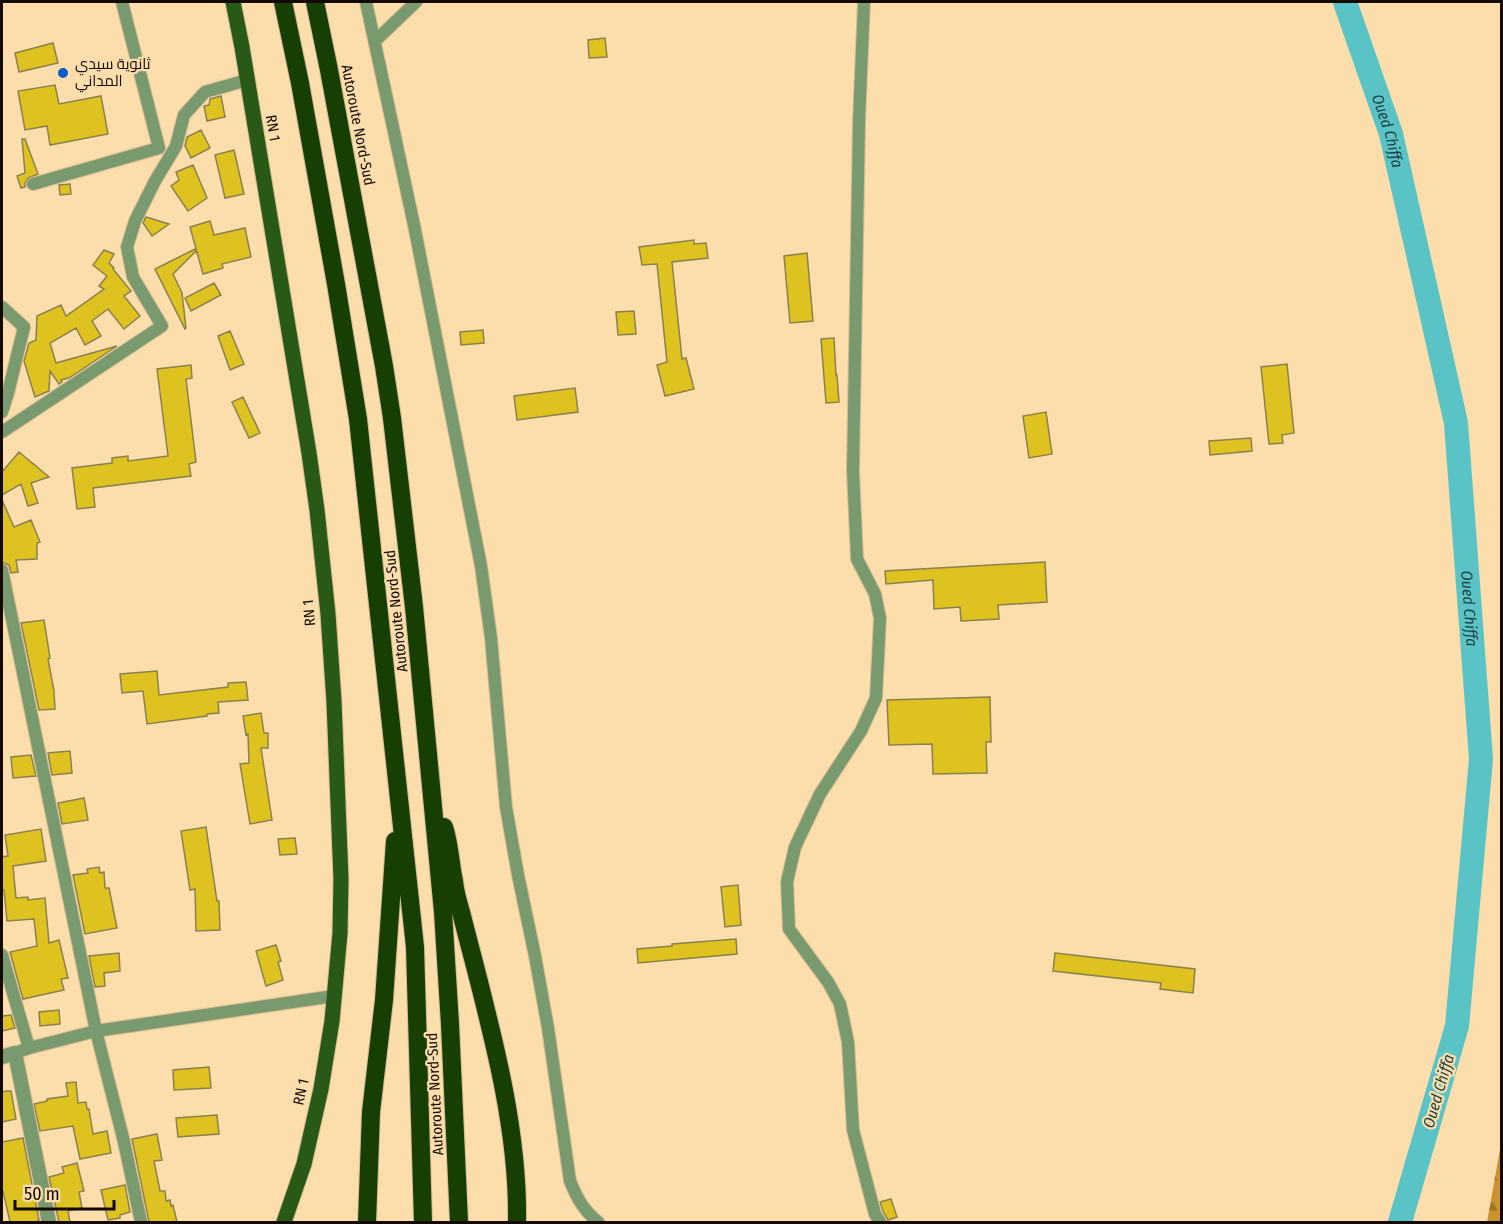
<svg xmlns="http://www.w3.org/2000/svg" width="1503" height="1224" viewBox="0 0 1503 1224" font-family="'Fira Sans Condensed',Cairo,sans-serif">
	<style>
		.forest { fill: url(#forest-firs) }
		.lines { fill: none; stroke-linecap: round; stroke-linejoin: round }
		.river { stroke: #59c3c6; stroke-width: 24 }
		.building { fill: #dec21f; stroke: #8c814e; stroke-width: 1.5 }
		.minor-casing { stroke: #d7bb90; stroke-width: 14 }
		.tertiary-casing { stroke: #d7bb90; stroke-width: 16 }
		.primary-casing { stroke: #d7bb90; stroke-width: 17 }
		.motorway-casing { stroke: #d7bb90; stroke-width: 20 }
		.minor { stroke: #799a6e; stroke-width: 12 }
		.tertiary { stroke: #799a6e; stroke-width: 14 }
		.primary { stroke: #295916; stroke-width: 15 }
		.motorway { stroke: #173f03; stroke-width: 18 }
		.poi-dot { fill: #0a5ec8; stroke: #fcddac; stroke-width: 2 }
		.labels { text-anchor: middle; stroke-width: 4.5; stroke-linejoin: round; paint-order: stroke }
		.poi-label { font-size: 15px; fill: #140900; stroke: #fcddac; text-anchor: start }
		.street-label { font-size: 15px; fill: #140900; stroke: #fcddac }
		.water-label { font-size: 16px; font-style: italic; fill: #214243; stroke: #fcddac }
	</style>
	<defs>
		<pattern id="forest-firs" width="22" height="20" patternUnits="userSpaceOnUse" patternTransform="scale(1.5)"><rect width="22" height="20" fill="#ca932f"/><path d="M5 1l3.5 6h-7zM16 11l3.5 6h-7z" fill="#a37626"/></pattern>
	</defs>
	<rect width="100%" height="100%" fill="#fcddac"/>
	<path class="forest" d="M1501,1144V1222H1487Z"/>
	<g class="lines">
		<path class="river" id="s1" d="M1345,2L1391,134L1456,423L1481,759L1457,1026L1400,1222"/>
	</g>
	<path class="building" d="M605,38L607,57L589,58L588,40Z
		M53,43L58,63L19,72L15,53Z
		M55,85L59,104L101,96L108,134L50,145L47,126L25,130L18,91Z
		M221,96L225,117L207,121L204,106L209,105L210,99Z
		M201,130L210,148L191,158L185,146L187,137Z
		M22,139H25L38,174L28,178L25,183V187L21,188L17,176L25,173Z
		M234,150L244,194L225,198L215,155Z
		M193,165L207,198L188,211L171,186L179,180L176,172Z
		M70,184L71,194L60,195L59,185Z
		M146,217L169,224L152,236L143,223Z
		M210,221L214,235L245,228L251,257L222,264L223,268L203,274L190,227Z
		M694,240V244L706,243L708,258L672,262L682,359L686,358L694,389L665,396L657,365L667,362L657,264L642,265L639,247Z
		M195,249L196,251L173,274L182,293L186,328L185,329L155,269Z
		M104,250L114,254L109,263L114,268L113,269L131,291L124,296L140,316L124,329L108,309L92,321L101,336L85,345L76,328L50,343L56,363L117,346L69,378L61,380L62,382L59,384L50,371L49,391L35,397L24,361L29,343L36,340L37,316L61,305L66,316L104,289L99,286L107,276L93,265Z
		M807,253L813,321L790,323L784,256Z
		M214,283L221,295L191,311L185,298Z
		M634,311L636,334L618,335L616,312Z
		M483,330L484,343L461,345L460,332Z
		M230,331L244,364L230,370L218,336Z
		M834,338L836,375H837L839,402L826,403L821,339Z
		M1287,364L1294,433L1282,435L1283,443L1269,444L1261,367Z
		M191,365L192,378L186,379L196,462L189,464L191,476L93,488L95,507L77,509L72,468L112,463V458L128,456V461L168,456L157,369Z
		M575,388L578,412L517,420L514,396Z
		M243,397L260,433L249,438L232,402Z
		M1046,412L1052,454L1029,458L1023,416Z
		M1251,438L1252,451L1210,455L1209,441Z
		M19,452L49,477L31,483L38,503L28,506L21,484L2,495V472Z
		M2,500L14,527L31,520L40,542L37,543V559L16,560L18,572L11,573L9,565L2,562Z
		M1045,562L1047,602L998,605L999,619L961,621L960,607L934,609L933,580L886,584L885,571Z
		M44,620L50,658L48,659L54,691L55,709L39,710L21,623Z
		M157,671L159,695L228,687V683L246,682L248,700L218,702L219,713L207,714V716L147,724L143,691L122,693L120,674Z
		M990,697L991,742H986L987,773L933,774L932,744L889,745L887,700Z
		M261,713L264,733H268V748H261L272,820L250,824L240,764L249,763L248,734L246,735L243,716Z
		M70,751L72,773L52,775L48,753Z
		M31,755L36,776L13,778L11,757Z
		M84,798L88,820L62,824L58,803Z
		M206,827L217,901H219L220,930L196,931L195,889L190,890L181,831Z
		M41,829L46,861L13,866L16,898L28,897V900L45,898L49,943L59,940L68,978L61,979L64,990L23,999L10,952L37,946L34,919L7,921L4,890H2V857L8,856L5,835Z
		M295,838L297,854L280,855L278,839Z
		M99,867L100,873L104,872L105,888H109L117,928L85,934L73,875L88,873L87,869Z
		M738,885L741,925L725,927L721,887Z
		M736,939L737,954L638,963L637,949L672,946V944Z
		M276,945L281,961L278,962L283,980L266,986L256,951Z
		M119,953L120,971L104,973L105,986L95,987L89,956Z
		M1055,953L1195,969L1193,993L1160,989L1161,983L1053,971Z
		M59,1010L60,1024L40,1026L39,1012Z
		M11,1015L15,1028L2,1031V1016Z
		M209,1067L211,1088L174,1090L173,1070Z
		M76,1082L78,1103L86,1102L87,1109H89L93,1134L107,1131L111,1153L80,1159L73,1126L40,1131L34,1104L47,1101V1099L68,1096L66,1083Z
		M6,1091H11L16,1119L2,1122V1092Z
		M217,1115L219,1134L178,1137L176,1118Z
		M157,1134L162,1160L154,1161L160,1191H165L166,1201L170,1200L171,1206L173,1205L177,1222H149L132,1139Z
		M23,1138L39,1220H38V1222H10L3,1191H2V1142Z
		M77,1163L84,1191L79,1192L82,1208L68,1211L70,1222H59L49,1177L64,1173L62,1167Z
		M125,1185L130,1212L120,1215V1218L108,1220L101,1190Z
		M891,1199L897,1217L888,1220L883,1211L880,1202Z"/>
	<g class="lines">
		<defs>
			<path id="minor" d="M366,2L414,225L481,566L491,638L506,807L518,875L535,956L548,1028L570,1181C577,1198 583,1210 598,1222
				M864,2L859,121L853,471L857,559L875,594L880,618L876,698L861,731L820,794L795,847L787,882L789,929L828,982L840,1004L848,1042L853,1130L875,1214L880,1222
				M375,41L416,2
				M33,184L159,148L122,2
				M2,307L24,327L8,393L2,412
				M2,432L162,326L133,277L127,247L135,221L155,181L176,146L184,115L205,92L247,80
				M2,570L96,1031L124,1142L141,1222
				M2,955L29,1048
				M15,1053L29,1048L96,1031L334,996"/>
			<path id="tertiary" d="M2,1057L15,1053L49,1222"/>
			<path id="primary" d="M233,2L242,47L309,453L317,510L328,614L334,702L341,879L340,933L332,1021L321,1089L304,1164L284,1222"/>
			<path id="motorway" d="M283,2L300,83L336,284L358,419L415,947L423,1222
				M315,2L329,70L384,366L392,418L414,607L443,912L450,1024L459,1222
				M444,827C450,845 450,863 454,881C455,892 458,902 461,912C486,1011 519,1120 517,1222
				M367,1222L371,1112L384,1000L395,841"/>
		</defs>
		<use href="#minor" class="minor-casing"/>
		<use href="#tertiary" class="tertiary-casing"/>
		<use href="#primary" class="primary-casing"/>
		<use href="#motorway" class="motorway-casing"/>
		<use href="#minor" class="minor"/>
		<use href="#tertiary" class="tertiary"/>
		<use href="#primary" class="primary"/>
		<use href="#motorway" class="motorway"/>
	</g>
	<circle class="poi-dot" cx="63" cy="73" r="6"/>
	<g class="labels">
		<g class="poi-label">
			<text x="75" y="69">ثانوية سيدي<tspan x="75" dy="17">المداني</tspan></text>
		</g>
		<g class="street-label">
			<text transform="translate(358 125) rotate(79)" y="5">Autoroute Nord-Sud</text>
			<text transform="translate(273 128) rotate(80)" y="5">RN 1</text>
			<text transform="translate(396 611) rotate(-96)" y="5">Autoroute Nord-Sud</text>
			<text transform="translate(309 613) rotate(-95)" y="5">RN 1</text>
			<text transform="translate(301 1092) rotate(-78)" y="5">RN 1</text>
			<text transform="translate(435 1094) rotate(-93)" y="5">Autoroute Nord-Sud</text>
		</g>
		<g class="water-label">
			<text dy="6" stroke="none"><textPath href="#s1" startOffset="136">Oued Chiffa</textPath></text>
			<text dy="6" stroke="none"><textPath href="#s1" startOffset="622">Oued Chiffa</textPath></text>
			<text transform="translate(1438 1091) rotate(-74)" y="6">Oued Chiffa</text>
		</g>
	</g>
	<rect width="1503" height="1224" fill="none" stroke="#140900" stroke-width="6"/>
	<path d="M15 1200v9h99v-9" fill="none" stroke="#140900" stroke-width="3"/>
	<text x="24" y="1200" font-size="18" fill="#140900" stroke="#fcddac" stroke-width="4.5" paint-order="stroke">50 m</text>
</svg>
